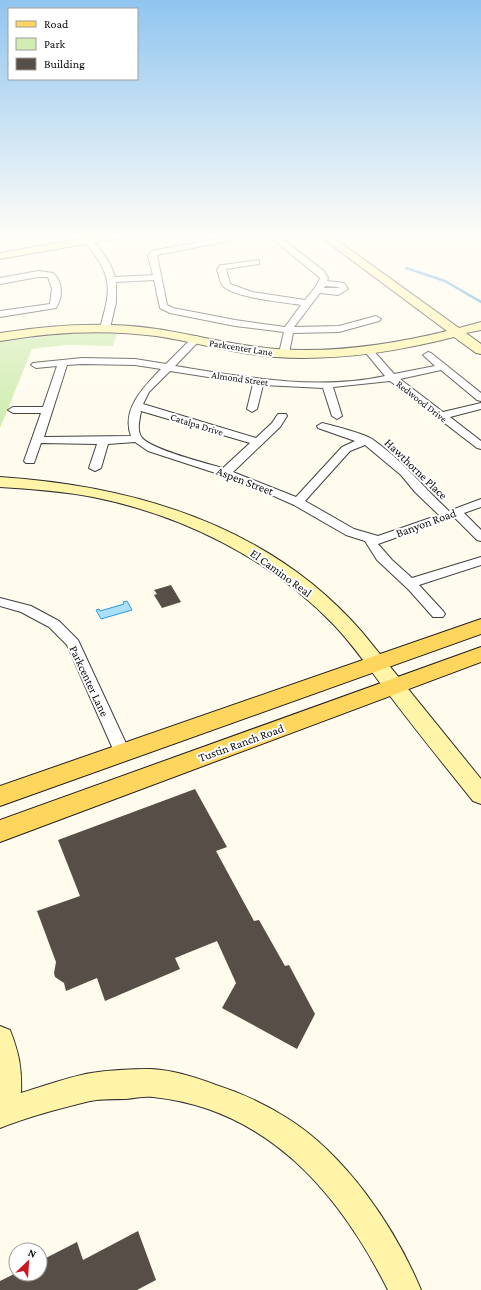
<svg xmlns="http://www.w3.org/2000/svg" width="481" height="1290" viewBox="0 0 481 1290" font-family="'Crimson Pro',serif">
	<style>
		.green { fill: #d2edb3 }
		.water { fill: #acdffc; stroke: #2c97da }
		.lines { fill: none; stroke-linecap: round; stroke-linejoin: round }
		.stream { stroke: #2c97da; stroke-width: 2.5 }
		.building { fill: #574e48 }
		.street-casing { stroke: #404040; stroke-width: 2 }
		.secondary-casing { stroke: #2f2f2f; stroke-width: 2 }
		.primary-casing { stroke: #1e1e1e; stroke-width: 2 }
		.street { fill: #fff; fill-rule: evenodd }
		.secondary { fill: #fff4a8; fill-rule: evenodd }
		.primary { fill: #ffd65d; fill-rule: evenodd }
		.labels { text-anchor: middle; stroke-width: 4; stroke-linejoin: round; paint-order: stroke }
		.far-street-label { font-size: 10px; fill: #0d0d0d; stroke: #fff }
		.street-label { font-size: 12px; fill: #0d0d0d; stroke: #fff }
	</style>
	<rect width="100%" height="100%" fill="#fffbed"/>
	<path class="green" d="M74,333H117L113,346L67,345L32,349L0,428V342Z"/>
	<path class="water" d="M127,601L132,610L101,619L96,610L99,609L100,611L124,604L123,602Z"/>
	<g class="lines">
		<path class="stream" d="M406,268L445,281L481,302"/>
	</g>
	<path class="building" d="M171,585L181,602L162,608L154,595L157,594L154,590Z
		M195,789L227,847L216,851L254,921L259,920L285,966L289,965L315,1014L297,1049L222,1008L236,983L217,941L175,958L180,969L105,1001L97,978L66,991L64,983L55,977L54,973L56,962L37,911L80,896L58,840Z
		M138,1231L156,1280L137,1290H0V1281L14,1274H40V1261L77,1242L83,1260Z"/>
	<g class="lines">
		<defs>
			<path id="street" d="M237,235H252L248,237L157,255L167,305L173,308L235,320L285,327L301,305C283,302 237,298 224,287C220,284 219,275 217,270L220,265H223L259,260V264L226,269L230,284L252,292L305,300L317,285L320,278L268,235H277L324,271L328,278L327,281L344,283L348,289L338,295L320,293L294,327L339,326L376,316L381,319L379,321L339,332L293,333L289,353L284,356L279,353L284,332L235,326L170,313L160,308L154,280L116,282V302L110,328L108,330H102L100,328C113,283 111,276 84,240L85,238H91C101,250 111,262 115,277L153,275L148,256L151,251ZM325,286L338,287L339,288H324Z
				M38,271L53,273C63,282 63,297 56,308L0,317V311L50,304L52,289L48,277H38L0,284V278Z
				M196,336L199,337V341L175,366C244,377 316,391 385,376L366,353V349H372L394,374L435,366L423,355L428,352L431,353L481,393V401L477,400L441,370L400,379L443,412L481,403V409L450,417L481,441V449L477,448L390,381L333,387L342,416L337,419L332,416L323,388L263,385L257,409L252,412L247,409L253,384L170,371L149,392L143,404L256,438L272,423L278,414H286L287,416L280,427L233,472L296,497L342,447L355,441L318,428L317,426L322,423C334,426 362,433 372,439C401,459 423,487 449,511L481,499V507L464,513L481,530V541L477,540L454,517L378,544L392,560L412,578L481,557V565L419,585L443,611L445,614L443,617H433L409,590L377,560L365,541L346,535L294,505L240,481L148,451L135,442L108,444L101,468L95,471L89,468L97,444L41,443L34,463H26L24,461L41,413H13L8,410L13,407H43L57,366L36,368L31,365L33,363L82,358L135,359L166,364L193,337ZM82,364L135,365L161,369C144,387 121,409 131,436L44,437L67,365ZM141,411L250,443L223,468C205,463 153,450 142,438C136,430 140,419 141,411ZM365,445L401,475L415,492L439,515L378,536L354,529L305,501L350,451Z
				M0,598L31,606L59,621L78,640L130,752L128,756L122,758L116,756L67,645L49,627L21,612L0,606Z"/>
			<path id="secondary" d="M102,235H124L119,238L0,259V253Z
				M318,235H330L459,328L481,322V330L466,333L481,344V354L476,353L454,337C395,352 337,361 275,357C235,354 196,342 156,336C104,329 52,332 0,341V333C52,325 105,321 157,329C196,335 236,346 276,349C335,353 390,345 447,331Z
				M0,477C136,486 270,526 362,632L481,779V804L473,801C444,765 415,729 387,692C370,670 354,646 335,626C271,559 183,515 93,497C62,491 31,489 0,487Z
				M0,1026L10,1030C19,1053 22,1068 21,1093C44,1086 68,1077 91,1073C110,1070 132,1069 151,1069C173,1070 195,1077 216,1085C241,1093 265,1104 287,1118C345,1154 395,1227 421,1290H388C339,1193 268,1109 153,1097C145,1096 135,1098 126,1099C114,1099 101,1099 90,1101C61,1108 27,1117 0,1128Z"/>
			<path id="primary" d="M481,619V634L0,806V786Z
				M481,647V662L0,842V820Z"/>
		</defs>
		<use href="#street" class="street-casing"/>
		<use href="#secondary" class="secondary-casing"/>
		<use href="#primary" class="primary-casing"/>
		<use href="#street" class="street"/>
		<use href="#secondary" class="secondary"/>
		<use href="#primary" class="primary"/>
	</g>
	<linearGradient id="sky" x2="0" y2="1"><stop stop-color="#90c5f0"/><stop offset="0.57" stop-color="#fffdf7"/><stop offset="1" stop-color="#fffdf7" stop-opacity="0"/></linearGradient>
	<rect width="481" height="415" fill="url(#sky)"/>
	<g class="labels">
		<g class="far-street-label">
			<text transform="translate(241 347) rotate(9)" y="4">Parkcenter Lane</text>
			<text transform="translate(240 378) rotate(8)" y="4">Almond Street</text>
			<text transform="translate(422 401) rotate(38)" y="4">Redwood Drive</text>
			<text transform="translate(197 424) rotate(17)" y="4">Catalpa Drive</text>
		</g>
		<g class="street-label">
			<text transform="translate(416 469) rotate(44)" y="4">Hawthorne Place</text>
			<text transform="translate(245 481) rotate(21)" y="4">Aspen Street</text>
			<text transform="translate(426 523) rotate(-20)" y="4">Banyon Road</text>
			<text transform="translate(281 573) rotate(36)" y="4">El Camino Real</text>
			<text transform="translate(89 681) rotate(65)" y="4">Parkcenter Lane</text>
			<text transform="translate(241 743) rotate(-20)" y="4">Tustin Ranch Road</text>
		</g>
	</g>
	<rect x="8" y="8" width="130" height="72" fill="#ffffff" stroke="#9e9e9e"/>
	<rect x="16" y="21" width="20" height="6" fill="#ffd65d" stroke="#9e9e9e"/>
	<text x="44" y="28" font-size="12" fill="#0d0d0d">Road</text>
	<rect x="16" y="38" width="20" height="12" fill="#d2edb3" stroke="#9e9e9e"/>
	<text x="44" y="48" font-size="12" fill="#0d0d0d">Park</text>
	<rect x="16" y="58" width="20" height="12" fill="#574e48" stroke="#9e9e9e"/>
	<text x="44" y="68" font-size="12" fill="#0d0d0d">Building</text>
	<g transform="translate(28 1262) rotate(25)"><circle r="19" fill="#ffffff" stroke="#9e9e9e"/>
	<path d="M0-3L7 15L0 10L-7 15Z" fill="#ca1822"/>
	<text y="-6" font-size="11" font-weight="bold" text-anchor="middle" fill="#0d0d0d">N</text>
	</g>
</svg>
